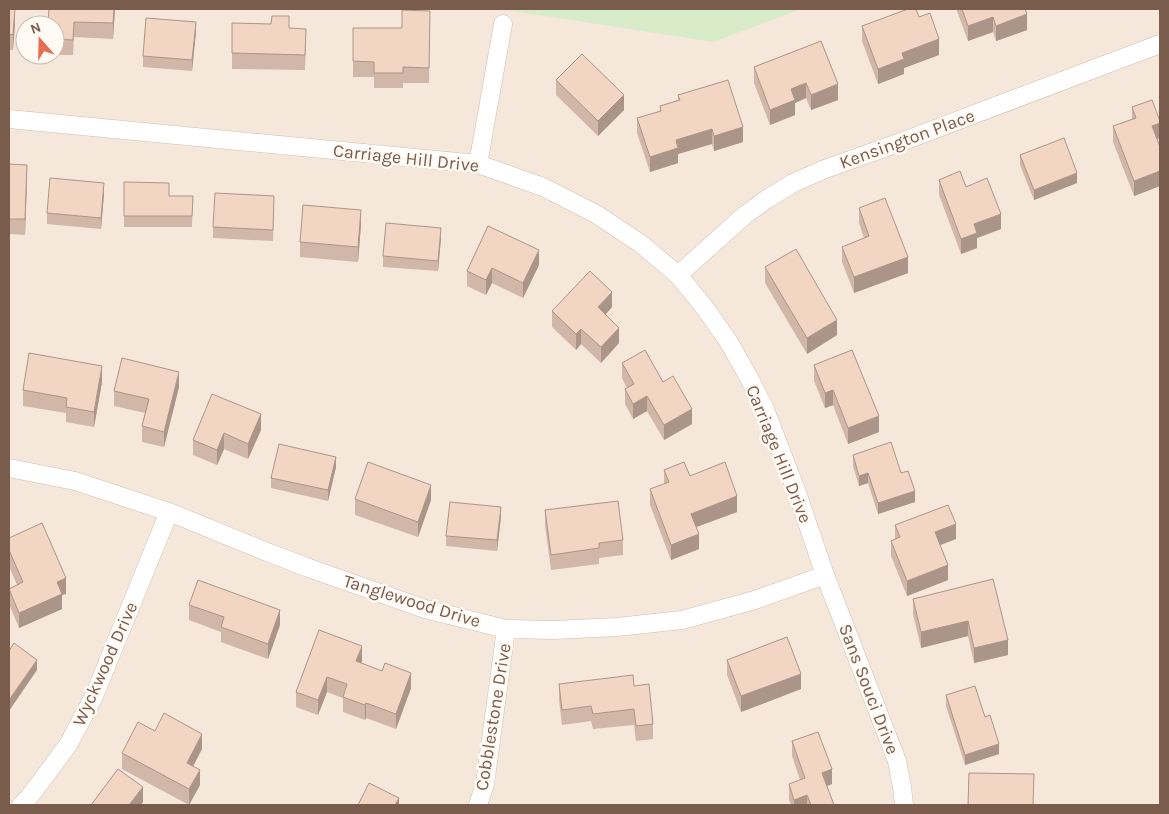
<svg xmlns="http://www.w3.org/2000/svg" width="1169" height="814" viewBox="0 0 1169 814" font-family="Karla,sans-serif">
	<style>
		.residential { fill: #f5e8da; fill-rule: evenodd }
		.green { fill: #d8ecc9 }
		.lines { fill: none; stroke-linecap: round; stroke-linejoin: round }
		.minor-casing { stroke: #d1beb0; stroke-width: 19 }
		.minor { stroke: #fff; stroke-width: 18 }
		.wall { fill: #d1b7a8 }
		.shaded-wall { fill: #aa9588 }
		.building { fill: #f3d5c3; stroke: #aa9588 }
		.labels { text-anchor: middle; stroke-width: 5; stroke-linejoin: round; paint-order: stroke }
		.street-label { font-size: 18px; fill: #7a5c4d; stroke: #fffaf3 }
	</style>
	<rect width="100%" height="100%" fill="#fdf6ec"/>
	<path class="residential" d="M9,9H1160V805H9ZM25,25H55V55H25Z"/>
	<path class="green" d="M500,9H801L713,42Z"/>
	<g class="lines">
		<defs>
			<path id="minor" d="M9,119L478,164L543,187L596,214L641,244L678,275L705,308L730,344L748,376L764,407L796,490L825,575L897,761L902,787L904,805
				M478,164L503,24
				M678,275L745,215L767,199L793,183L825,169L901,142L1160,44
				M9,468L75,481L169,512L257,548L306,567L425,609L506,629L554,630L617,627L682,620L755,600L825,575
				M21,805L30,796L68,745L94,696L169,512
				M478,805L485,784L506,629"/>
		</defs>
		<use href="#minor" class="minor-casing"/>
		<use href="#minor" class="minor"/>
	</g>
	<path class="wall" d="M9,9L15,24L13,50H9Z
		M115,9L113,39L74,37L73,55H55V25Z
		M957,9H1025L1027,30L996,41L993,32L968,41L957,11Z
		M430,11L429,83H403V88H374V77H353V28H402Z
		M919,17L939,55L904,68V74L878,84L862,41V26Z
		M232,23L289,28L306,44L305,70L232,69Z
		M196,32L192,71L143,67V56Z
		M821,41L838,100L811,110L806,98L795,103V115L770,125L754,83V67Z
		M556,80L624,110L598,136L556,95Z
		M678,95L743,142L714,151L712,144L678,154V163L650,172L637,133V118L660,111V106L678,100Z
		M1132,107L1160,121V138L1157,139L1160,147V186L1134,196L1113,142V126L1132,119Z
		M1020,155L1077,183L1034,200L1020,165Z
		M9,164L27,180L25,235L9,234Z
		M939,180L966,187L1001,229L977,238V248L961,254L939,195Z
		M124,182L169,196H193L192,227H124Z
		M104,194L101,229L47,224V213Z
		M274,206L273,241L213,238V227Z
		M859,208L908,273L854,293L842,262V247L864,238L859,223Z
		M361,225L358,262L300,257V242Z
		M488,226L539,265L523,298L492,283L486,295L467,286V271Z
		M441,238L438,271L383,267V256Z
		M765,267L837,335L807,354L765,283Z
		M612,307L605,315L619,343L601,363L581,344L576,350L552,327V311Z
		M622,363L663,382L692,424L664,440L647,411L633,419L625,404V389L627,388L622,378Z
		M814,365L879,432L848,444L833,405L825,408L814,381Z
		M102,382L94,427L66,422V413L23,406V390Z
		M179,387L164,447L142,442V426L145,413L114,406V391Z
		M261,414V430L248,459L224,449L217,465L193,455V440Z
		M853,455L901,473L915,502L878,514L868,483L859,486L853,466Z
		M336,467L328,501L271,488V478Z
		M664,470L690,476L737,512L696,527L699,549L671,560L650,505V489L664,484Z
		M355,499L431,500L418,537L355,515Z
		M545,510L623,540V555L599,558V564L551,570L545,525Z
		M501,517L497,551L446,546V536Z
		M895,525L956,539L940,545L948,580L907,596L891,556V541L895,539Z
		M9,538L66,594L62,595V609L19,628L9,604V589L17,585L9,566Z
		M993,579L1008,655L974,663L968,636L921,648L913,614V599Z
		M189,605L280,625L268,659L221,642V632L189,620Z
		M319,630L362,661V663L411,688L396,729L366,718L365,720L343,712V698L327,692L318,715L296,707V692Z
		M727,660L801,689L741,712L727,675Z
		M559,684L634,686L653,724V739L636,741L634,725L593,729L591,721L562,725L559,700Z
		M946,695L985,717L999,754L965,765L946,706Z
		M155,731L202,749L193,766L200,785L189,805L122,769V753Z
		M792,741L832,784L827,786L834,805H791L789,800V784L800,780L792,756Z"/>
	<path class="shaded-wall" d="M15,9V24L13,50V35Z
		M114,9H115L113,39V23Z
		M1027,14V30L996,41V26Z
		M993,17V32L968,41V26Z
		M196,22V32L192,71V60Z
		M939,39V55L904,68V74L878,84V69L902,53Z
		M806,83V98L795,103V115L770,125V110L791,89Z
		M838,84V100L811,110V95Z
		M624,95V110L598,136V121Z
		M1160,123V138L1152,141V126Z
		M743,127V142L714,151V136Z
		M712,129V144L678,154V163L650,172V157L676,140Z
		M27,165V180L25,235V219Z
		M1160,171V186L1134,196V181Z
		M1077,173V183L1034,200V190Z
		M104,183V194L101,229V218Z
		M361,210V225L358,262V247Z
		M1001,214V229L977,238V248L961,254V239L974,224Z
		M441,228V238L438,271V261Z
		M539,250V265L523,298V283Z
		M908,257V273L854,293V277Z
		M492,268V283L486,295V280Z
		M612,292V307L598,323V307Z
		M837,320V335L807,354V338Z
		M619,328V343L601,363V347Z
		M581,329V344L576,350V334Z
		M102,366V382L94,427V412Z
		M179,372V387L164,447V432Z
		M833,390V405L825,408V393Z
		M647,396V411L633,419V404Z
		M692,409V424L664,440V425Z
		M261,414V430L248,459V444Z
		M879,416V432L848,444V428Z
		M224,433V449L217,465V450Z
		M336,457V467L328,501V490Z
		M868,473V483L859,486V476Z
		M431,485V500L418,537V522Z
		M915,491V502L878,514V503Z
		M737,496V512L691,529V514Z
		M501,507V517L497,551V540Z
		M956,524V539L935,547V532Z
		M699,534V549L671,560V545Z
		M948,565V580L907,596V581Z
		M66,578V594L62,595V609L19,628V613L57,582Z
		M280,610V625L268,659V644Z
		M968,621V636L921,648V632Z
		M1008,640V655L974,663V648Z
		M362,646V661L356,677V661Z
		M37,660V670L9,711V700Z
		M411,673V688L396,729V714Z
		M801,674V689L741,712V696Z
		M327,677V692L318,715V700Z
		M366,703V718L365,720V705Z
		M202,734V749L187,778V763Z
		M999,744V754L965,765V755Z
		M832,769V784L822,788V773Z
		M200,770V785L189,805V789Z
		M143,787V802L141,805H129Z
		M807,795V805H794V800Z
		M399,798V805H395Z"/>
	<path class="building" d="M9,9H15L13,35L9,34Z
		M49,9H114L113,23L74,22L73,40L55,39V25H48Z
		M908,9H916L919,17L930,13L939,39L902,53L904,59L878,69L862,26Z
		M962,9H1025L1027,14L996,26L993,17L968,26Z
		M402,10L430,11L429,68L403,67V73H374V62L353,61V28H402Z
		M272,16H289V28L306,29L305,55L232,53V23L271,24Z
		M146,18L196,22L192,60L143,56Z
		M821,41L838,84L811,95L806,83L791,89L795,100L770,110L754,67Z
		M582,54L624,95L598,121L556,80Z
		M728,80L743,127L714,136L712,129L676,140L678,148L650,157L637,118L661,111L660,106L680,100L678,95Z
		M1152,100L1160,121V123L1152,126L1160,147V171L1134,181L1113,126L1136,118L1132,107Z
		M1064,138L1077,173L1034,190L1020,155Z
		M9,164L27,165L25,219H9Z
		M960,171L966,187L987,178L1001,214L974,224L977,233L961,239L939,180Z
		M50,178L104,183L101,218L47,213Z
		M124,182L169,183V196H193L192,216H124Z
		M215,193L274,196L273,230L213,227Z
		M885,198L908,257L854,277L842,247L869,236L859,208Z
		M303,205L361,210L358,247L300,242Z
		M386,223L441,228L438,261L383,256Z
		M488,226L539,250L523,283L492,268L486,280L467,271Z
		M796,249L837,320L807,338L765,267Z
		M590,271L612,292L598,307L619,328L601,347L581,329L576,334L552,311Z
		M645,350L663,382L673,376L692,409L664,425L647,396L633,404L625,389L634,384L622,363Z
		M852,350L879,416L848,428L833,390L825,393L814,365Z
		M29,353L102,366L94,412L66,407L67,398L23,390Z
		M122,358L179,372L164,432L142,426L149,399L114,391Z
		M212,394L261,414L248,444L224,433L217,450L193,440Z
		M891,442L901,473L908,471L915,491L878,503L868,473L859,476L853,455Z
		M279,444L336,457L328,490L271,478Z
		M368,462L431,485L418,522L355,499Z
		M684,462L690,476L725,462L737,496L691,514L699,534L671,545L650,489L669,482L664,470Z
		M618,501L623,540L599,543V548L551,555L545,510Z
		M450,502L501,507L497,540L446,536Z
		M948,505L956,524L935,532L948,565L907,581L891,541L900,537L895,525Z
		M42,523L66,578L57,582L62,594L19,613L9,589L23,582L9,550V538Z
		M993,579L1008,640L974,648L968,621L921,632L913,599Z
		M198,580L280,610L268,644L221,627L224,617L189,605Z
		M319,630L362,646L356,661L382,671L385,663L411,673L396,714L366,703L365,705L343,697L347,684L327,677L318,700L296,692Z
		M787,637L801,674L741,696L727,660Z
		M14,643L37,660L9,700V651Z
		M633,675L634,686L649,684L653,724L636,726L634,709L593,714L591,706L562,710L559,684Z
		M975,686L985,717L990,715L999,744L965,755L946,695Z
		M164,713L202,734L187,763L200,770L189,789L122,753L138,722L155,731Z
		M818,732L832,769L822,773L834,805H811L807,795L794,800L789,784L805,778L792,741Z
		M118,769L143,787L129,805H91Z
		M969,773L1034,774L1033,805H968Z
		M369,783L399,798L395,805H358Z"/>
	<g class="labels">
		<g class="street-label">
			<text transform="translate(907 139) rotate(-20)" y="6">Kensington Place</text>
			<text transform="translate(406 158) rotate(6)" y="6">Carriage Hill Drive</text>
			<text transform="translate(779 454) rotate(68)" y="6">Carriage Hill Drive</text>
			<text transform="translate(412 601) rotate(17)" y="6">Tanglewood Drive</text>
			<text transform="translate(105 664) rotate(-66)" y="6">Wyckwood Drive</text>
			<text transform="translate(869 689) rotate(69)" y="6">Sans Souci Drive</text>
			<text transform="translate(493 717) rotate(-81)" y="6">Cobblestone Drive</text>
		</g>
	</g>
	<rect width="1169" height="814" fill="none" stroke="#7a5c4d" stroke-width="20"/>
	<g transform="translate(40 40) rotate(340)"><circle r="24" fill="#fffaf3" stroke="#cabbb1"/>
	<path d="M0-4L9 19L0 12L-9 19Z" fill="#e76f51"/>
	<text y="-8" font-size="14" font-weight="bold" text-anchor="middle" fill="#7a5c4d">N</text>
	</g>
</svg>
